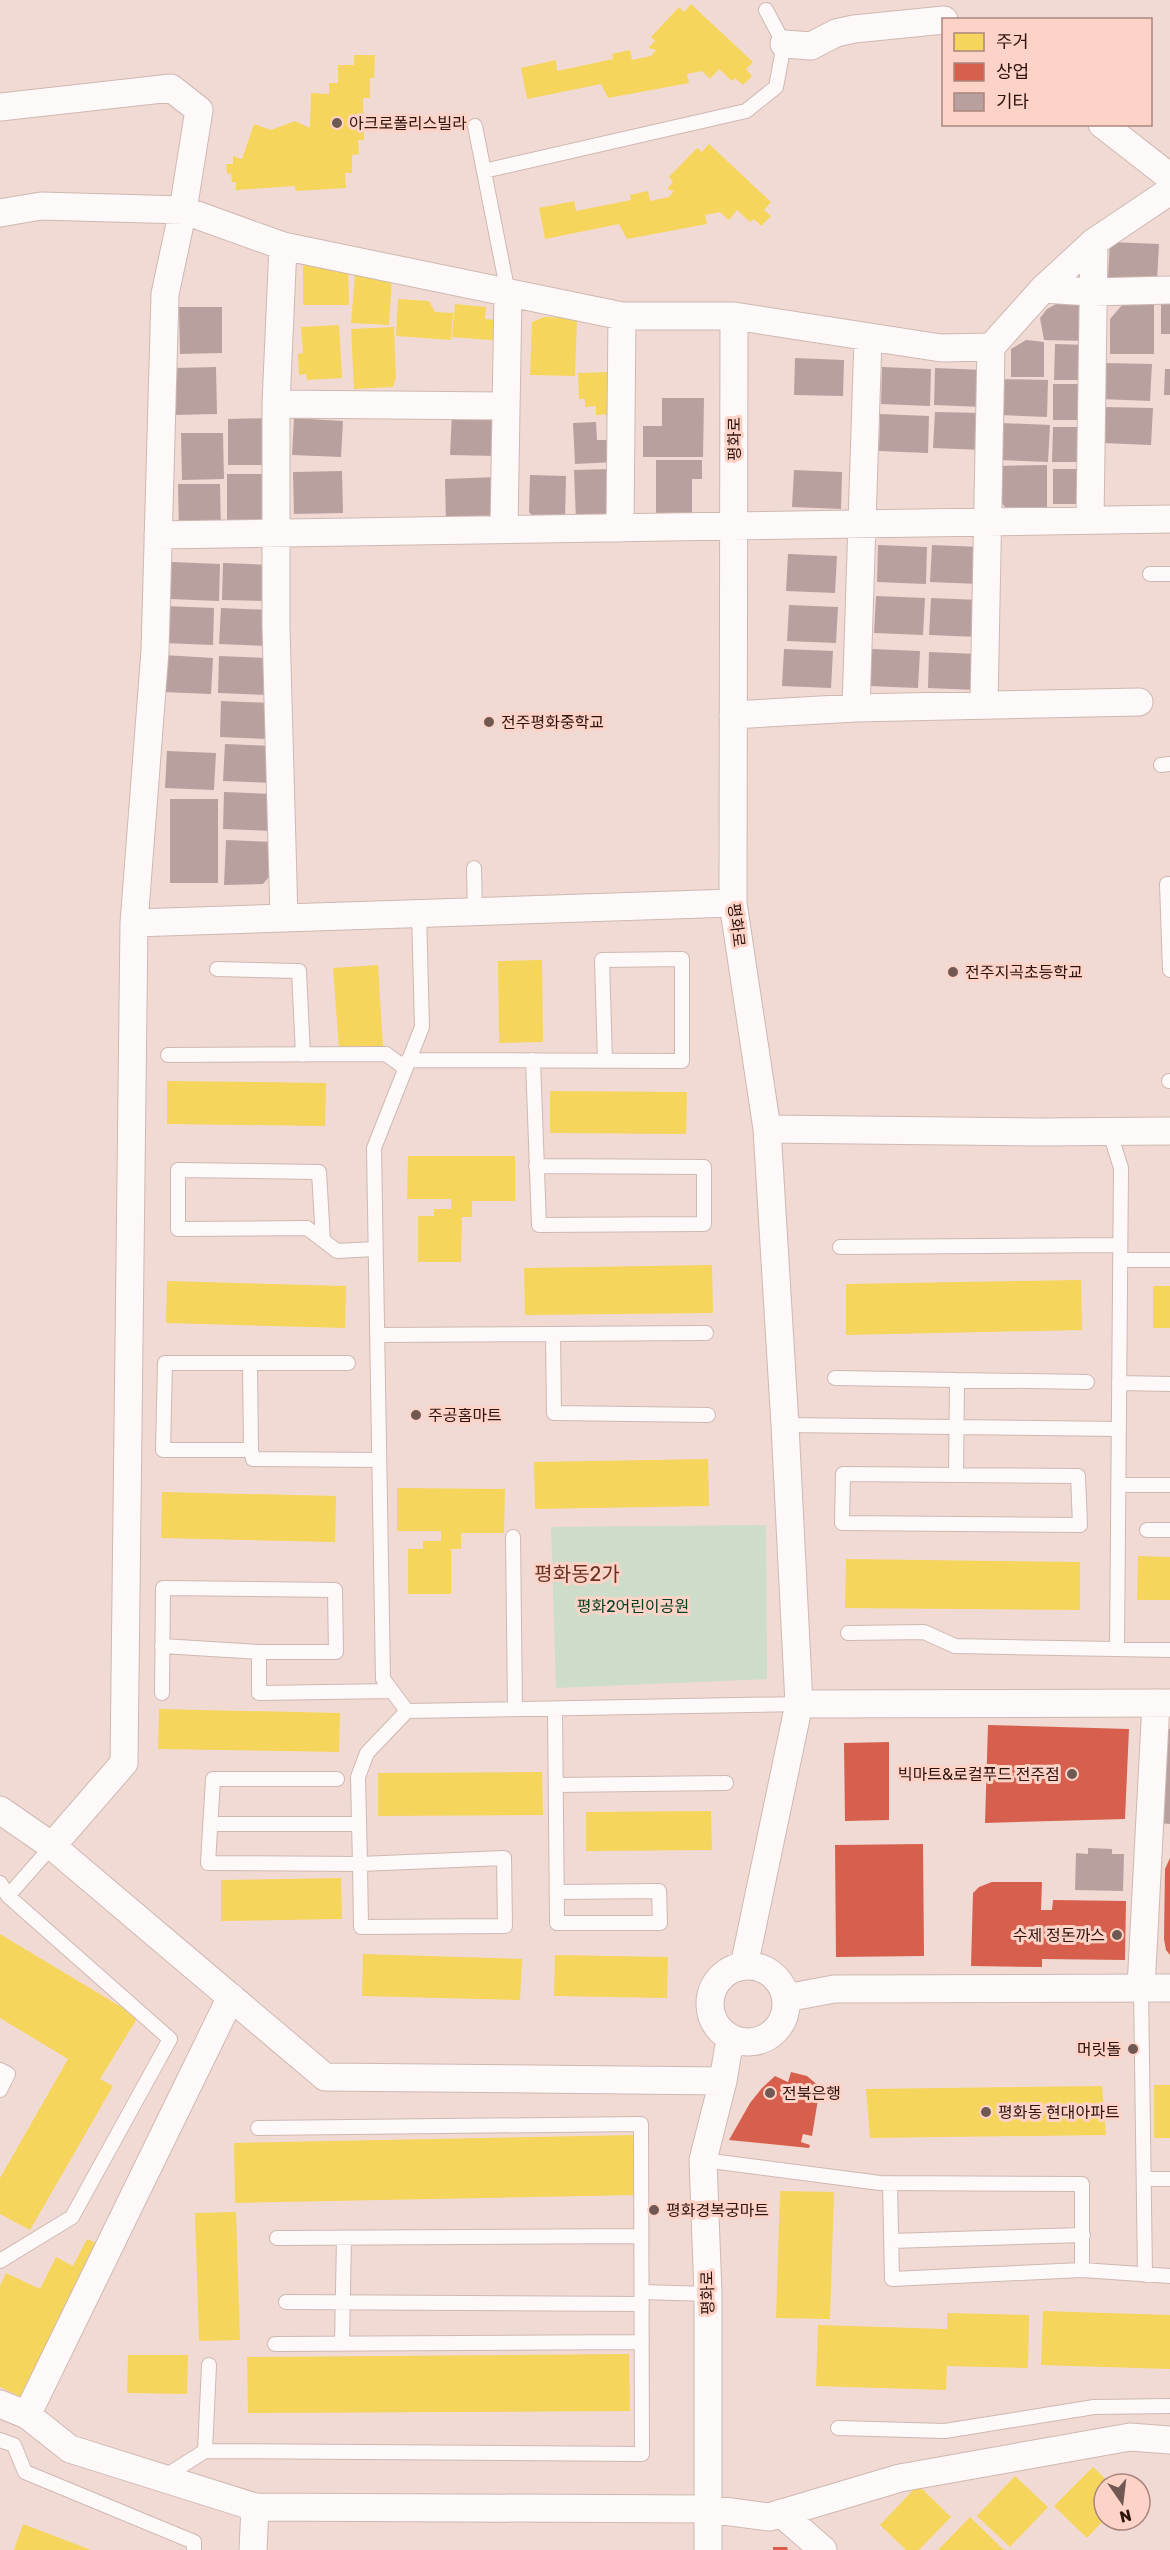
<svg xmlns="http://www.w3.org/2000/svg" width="1170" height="2550" viewBox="0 0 1170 2550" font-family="Rubik,'Noto Sans KR',sans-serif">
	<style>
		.green { fill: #cdddc9 }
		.homes { fill: #f6d55c }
		.shops { fill: #d6604d }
		.building { fill: #b8a09e }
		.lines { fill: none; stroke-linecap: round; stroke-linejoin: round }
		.lane-casing { stroke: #cfb8b2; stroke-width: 16 }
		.street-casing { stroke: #cfb8b2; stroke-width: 29 }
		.lane { stroke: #fdf9f9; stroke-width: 14 }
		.street { stroke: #fdf9f9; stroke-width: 27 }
		.poi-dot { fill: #715953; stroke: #fed3c7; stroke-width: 2 }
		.labels { text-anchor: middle; stroke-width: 6; stroke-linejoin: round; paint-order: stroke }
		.poi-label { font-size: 16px; fill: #2c130d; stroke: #fed3c7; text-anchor: start }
		.street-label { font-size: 16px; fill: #2c130d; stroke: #fed3c7 }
		.park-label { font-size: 16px; fill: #003e22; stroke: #fed3c7 }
		.quarter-label { font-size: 20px; fill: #693121; stroke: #fed3c7 }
	</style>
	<rect width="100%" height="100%" fill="#f1dad4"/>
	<path class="green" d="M766,1525L767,1679L556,1688L551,1527Z"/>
	<path class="homes" d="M691,4L753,62L746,69L752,76L743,85L735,78L732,81L719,69L710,79L702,71L687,74L689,83L608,98L601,84L527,99L521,68L556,60L557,71L613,59L612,54L630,50L632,60L651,56L656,50L648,48L655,41L651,37L679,7L684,12Z
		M354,55H375L374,78H370V98H363L364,140H358L359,154L352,155V173H345L346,188L296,191L295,186L236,190V182H232L231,173L227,174L226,164H233V156L242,159L254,124L271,130L295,121L310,128L311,93L329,94V83H338V65H354Z
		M709,144L771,202L764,210L771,216L761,226L754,219L750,222L737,210L729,220L720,212L705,215L707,224L627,239L619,224L545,239L539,208L574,201L576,211L631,200L630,195L648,191L650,201L669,197L674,191L667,189L673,182L669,177L697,148L702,152Z
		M348,264L349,305H303V265Z
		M355,275L392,277L389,325L351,323Z
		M398,299L429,301L435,312L453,313L451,340L396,336Z
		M455,304L486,307L485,319L504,321L502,341L452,337Z
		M544,317L577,318L575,376L530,375L532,322Z
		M339,325L342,378L307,380L306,374L299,375L298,354L303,353L301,327Z
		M394,327L396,377L393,387L354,389L351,329Z
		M610,372L611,414L596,415V406L585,407V399H579L578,373Z
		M542,960L543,1042L499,1043L498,961Z
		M378,965L383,1046L339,1049L333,968Z
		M167,1081L326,1083L325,1126L167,1124Z
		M550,1091L687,1092L686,1134L550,1133Z
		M408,1156H515V1201H472V1217H462L461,1262H418V1216H434V1209H451V1199H407Z
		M712,1265L713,1313L525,1315L524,1268Z
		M1081,1280L1082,1330L846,1335V1284Z
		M167,1281L346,1286L345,1328L166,1323Z
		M1153,1286H1170V1328H1153Z
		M708,1459L709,1506L535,1509L534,1462Z
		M397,1488L505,1489L504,1533H461V1549H451V1594H408V1549H423V1541H441V1531H397Z
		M162,1492L336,1496L335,1542L161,1538Z
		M1138,1556L1170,1557V1600H1137Z
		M846,1559L1080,1562V1610L845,1608Z
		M159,1709L340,1713L339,1752L158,1749Z
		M542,1772L543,1815L378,1816V1773Z
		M711,1811L712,1850L586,1851V1812Z
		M341,1878L342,1919L221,1921V1880Z
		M0,1934L138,2017L100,2079L113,2086L30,2230L0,2214V2178L68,2059L0,2018Z
		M363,1954L522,1959L520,2000L362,1996Z
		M555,1955L668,1957L667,1998L554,1996Z
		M1154,2085H1170V2138H1154Z
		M1102,2086L1106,2135L870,2138L866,2089Z
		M635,2135L636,2195L235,2203L234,2143Z
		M780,2191L834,2192L830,2319L776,2318Z
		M236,2212L240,2340L199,2341L195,2213Z
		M87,2239L96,2243L21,2397L0,2387V2286L6,2273L40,2289L56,2257L73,2266Z
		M1043,2311L1170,2315V2369L1041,2365Z
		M947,2313L1029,2315L1028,2368L947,2366L946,2390L816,2386L818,2325L947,2329Z
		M629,2354L630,2411L248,2413L247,2357Z
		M128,2355H188L187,2394L127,2393Z
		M1093,2467L1111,2484H1104V2520L1087,2538L1054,2506Z
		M1015,2476L1048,2507L1010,2547L977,2516Z
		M918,2485L951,2517L919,2550H906L880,2525Z
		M970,2517L1004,2550H938Z
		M23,2524L91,2550H14Z"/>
	<path class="shops" d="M988,1725L1129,1729L1125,1819L985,1823Z
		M889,1742V1820L845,1821L844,1743Z
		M923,1844L924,1956L836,1957L835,1845Z
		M1170,1858V1955L1166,1950L1164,1939L1165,1869Z
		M992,1882H1042L1041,1910H1052L1053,1900L1126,1901L1125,1960L1042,1959V1967L971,1966L973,1893L979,1887Z
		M791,2072L807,2076L820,2087L812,2136L803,2134L801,2142L810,2145L809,2148L729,2140L750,2103L762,2088L775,2076L788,2082Z
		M773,2547H787L788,2550H773Z"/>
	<path class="building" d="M1110,242L1159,244L1157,281L1108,279Z
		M1161,301H1170V334H1161Z
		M1058,303L1087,304L1088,341L1044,340L1040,318L1047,309Z
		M1123,304H1154V354H1110V319Z
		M179,307H222V353L180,354Z
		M1026,340L1044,342V377H1011V349Z
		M1055,344L1088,345L1087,380H1054Z
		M795,358L844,360L843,396L794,395Z
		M1103,363L1152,364L1150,401L1101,399Z
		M216,367L217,414L175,415L174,368Z
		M882,367L931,369L930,406L881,404Z
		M935,368L984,370L983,407L934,405Z
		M1165,369H1170V395H1164Z
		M999,379L1048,380L1047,417L998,415Z
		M1053,384H1087L1086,420H1053Z
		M662,398H704L703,457H643V426H662Z
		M1104,407L1153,408L1151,445L1102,443Z
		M452,412L498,413L496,456L450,455Z
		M935,412L984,413L983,450L933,448Z
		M880,414L929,416L928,453L879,451Z
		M270,418L271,465H228V419Z
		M294,418L343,421L341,457L292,455Z
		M596,422L597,440H613L614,462L575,464L573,423Z
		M1001,423L1050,425L1048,462L999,460Z
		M1053,427H1086V462H1052Z
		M181,433H223L224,479L182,480Z
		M656,460H702V479H692V515H656Z
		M1047,465V507L1006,508L997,498L996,466Z
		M612,469V510L602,520H576L574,470Z
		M1053,469H1086V504H1053Z
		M794,470L842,472L841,509L792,507Z
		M342,471L343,513L294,514L293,472Z
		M227,474H268L269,520L227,521Z
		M530,475L566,476L565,519L534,518L529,512Z
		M497,477L498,510L486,523L446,524L445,479Z
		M178,484H220L221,531H179Z
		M878,545L927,547L926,584L877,582Z
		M932,545L981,547L979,584L930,582Z
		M788,554L837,556L835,593L786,591Z
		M171,562L220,564L219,601L170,599Z
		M223,563L272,565L271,601L222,600Z
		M876,596L925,598L923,635L874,633Z
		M931,598L980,600L978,637L929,635Z
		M789,605L838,607L836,643L787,641Z
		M165,606L214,608L213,645L163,643Z
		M221,608L270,610L268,646L219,644Z
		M784,649L833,651L831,688L782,686Z
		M871,649L920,651L918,688L869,686Z
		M929,652L978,654L977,690L928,688Z
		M164,655L213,658L211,694L162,692Z
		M219,656L268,658L267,695L218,693Z
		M221,701L270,703L269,739L220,737Z
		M225,744L274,746L272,783L223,781Z
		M167,751L216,753L214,790L165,788Z
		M224,792L273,794L272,831L223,829Z
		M170,799H218V883H170Z
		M226,840L275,842L274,871L263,884L224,885Z
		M1160,1729H1170V1824L1159,1823Z
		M1088,1848L1112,1849V1854H1124L1123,1891L1075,1890L1076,1853L1088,1854Z"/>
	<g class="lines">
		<defs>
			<path id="lane" d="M475,126L508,293
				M484,171L746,111L776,87L784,44L766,10
				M1150,574H1170
				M1161,765L1170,764
				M474,868L475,912
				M1170,884H1167L1170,970
				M419,913L422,1027L374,1148L383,1679L407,1711L799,1704
				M217,969L299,971L303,1055
				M168,1055L386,1054L405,1068
				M408,1060C499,1060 591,1061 682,1061V959L602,960L605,1061
				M533,1060L539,1225L704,1224V1167L536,1166
				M1169,1081H1170
				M1110,1133L1121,1168L1117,1649
				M323,1240L319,1172L178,1170V1229L307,1228L337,1251L375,1249
				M840,1247L1120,1245
				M1120,1260H1170
				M553,1334L554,1413L708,1415
				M377,1335L706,1333
				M250,1363L251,1450
				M348,1363H165L163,1450H251L253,1459L379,1460
				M835,1378L1087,1382
				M1119,1383L1170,1384
				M785,1425L1119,1429
				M843,1474L1078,1476L1080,1525L842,1523Z
				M956,1475L957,1380
				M1118,1485H1170
				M1147,1530H1170
				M513,1537L515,1709
				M848,1633L924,1632L955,1646L1170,1650
				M259,1652V1693L392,1691
				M162,1693L163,1588L335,1590L336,1652H259L162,1646
				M555,1709C556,1780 556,1852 557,1923H660L659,1891L557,1892
				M337,1779H213L208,1863L360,1864L358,1777L367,1753L407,1711
				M556,1785L726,1783
				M210,1824H359
				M504,1858L505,1926L361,1927L360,1864Z
				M0,1883L8,1896L170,2039L72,2217L0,2261
				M8,1896L52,1846
				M1141,1988L1145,2275
				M0,2070L8,2074L0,2090
				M703,2160L880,2183L1082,2184V2270
				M1145,2179H1170
				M890,2183L892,2279L1082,2270L1170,2276
				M277,2238L641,2236
				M891,2241L1083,2235
				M642,2292L708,2294
				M286,2302L642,2304
				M275,2344L642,2342
				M342,2344L344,2238
				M838,2428L945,2431L1094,2407L1170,2406
				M0,2440L14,2445L25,2472L194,2542V2550
				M205,2451L642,2454L641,2124L258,2128
				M164,2477L205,2451L209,2365"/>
			<path id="street" d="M784,44L811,46L836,33L854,29L944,20
				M0,107L171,88L199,110L183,210L165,294L155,651L134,923L124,1763L52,1846
				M1102,124L1170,177
				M0,213L41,206L183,210L283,246L622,316H734L941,348L991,347L1043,289L1094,242L1170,191
				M283,246L276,404V627L284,918
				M1043,289L1091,292L1170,290
				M734,316L733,903L767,1129L785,1425L799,1704L744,1966
				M276,404L504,406
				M1090,520L1094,242
				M620,528L622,316
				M504,529L508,293
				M158,535L1170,519
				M984,705L991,347
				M856,708L868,338
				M733,715L856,708L1139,702
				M134,923L733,903
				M767,1129L1040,1132L1170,1131
				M799,1704L1170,1703
				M0,1810L52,1846L325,2077L723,2081
				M710 2004a38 38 0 1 1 76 0a38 38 0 1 1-76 0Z
				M1141,1988L1156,1703
				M786,1998L834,1989L1170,1988
				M0,2404L27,2415L70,2449L255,2507L708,2509L769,2517L900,2478L1130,2437L1170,2440
				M27,2415L231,1997
				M781,2513L823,2550
				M253,2550L255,2507
				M708,2550V2294L703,2160L723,2081L730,2039"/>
		</defs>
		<use href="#lane" class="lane-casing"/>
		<use href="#street" class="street-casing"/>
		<use href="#lane" class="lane"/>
		<use href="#street" class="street"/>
	</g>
	<g class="poi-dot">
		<circle cx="337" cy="123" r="6"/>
		<circle cx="489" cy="722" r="6"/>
		<circle cx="953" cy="972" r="6"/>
		<circle cx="416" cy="1415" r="6"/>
		<circle cx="1072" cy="1774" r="6"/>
		<circle cx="1117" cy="1935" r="6"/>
		<circle cx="1133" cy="2049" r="6"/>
		<circle cx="770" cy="2093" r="6"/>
		<circle cx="986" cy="2112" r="6"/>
		<circle cx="654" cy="2210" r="6"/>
	</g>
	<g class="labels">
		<g class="poi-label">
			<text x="349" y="129">아크로폴리스빌라</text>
			<text x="501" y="728">전주평화중학교</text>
			<text x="965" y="978">전주지곡초등학교</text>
			<text x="428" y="1421">주공홈마트</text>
			<text x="1060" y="1780" text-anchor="end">빅마트&amp;로컬푸드 전주점</text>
			<text x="1105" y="1941" text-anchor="end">수제 정돈까스</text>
			<text x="1121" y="2055" text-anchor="end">머릿돌</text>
			<text x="782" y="2099">전북은행</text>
			<text x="998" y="2118">평화동 현대아파트</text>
			<text x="666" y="2216">평화경복궁마트</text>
		</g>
		<g class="street-label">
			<text transform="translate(734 439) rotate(-90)" y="6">평화로</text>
			<text transform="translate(737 925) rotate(83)" y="6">평화로</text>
			<text transform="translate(707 2293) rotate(-91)" y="6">평화로</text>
		</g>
		<g class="park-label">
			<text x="633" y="1612">평화2어린이공원</text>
		</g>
		<g class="quarter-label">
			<text x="577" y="1581">평화동2가</text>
		</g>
	</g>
	<rect x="942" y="18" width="210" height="108" fill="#fed3c7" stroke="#aa867d" stroke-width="1.5"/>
	<rect x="954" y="33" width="30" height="18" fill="#f6d55c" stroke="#aa867d" stroke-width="1.5"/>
	<text x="996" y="48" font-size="18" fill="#2c130d">주거</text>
	<rect x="954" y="63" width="30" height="18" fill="#d6604d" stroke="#aa867d" stroke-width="1.5"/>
	<text x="996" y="78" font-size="18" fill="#2c130d">상업</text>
	<rect x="954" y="93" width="30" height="18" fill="#b8a09e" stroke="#aa867d" stroke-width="1.5"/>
	<text x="996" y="108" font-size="18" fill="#2c130d">기타</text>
	<g transform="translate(1122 2502) rotate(166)"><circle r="28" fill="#fed3c7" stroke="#aa867d" stroke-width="1.5"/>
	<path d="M0-4.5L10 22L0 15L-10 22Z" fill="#715953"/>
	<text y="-9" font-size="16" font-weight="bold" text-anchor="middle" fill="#2c130d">N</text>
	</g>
</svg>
